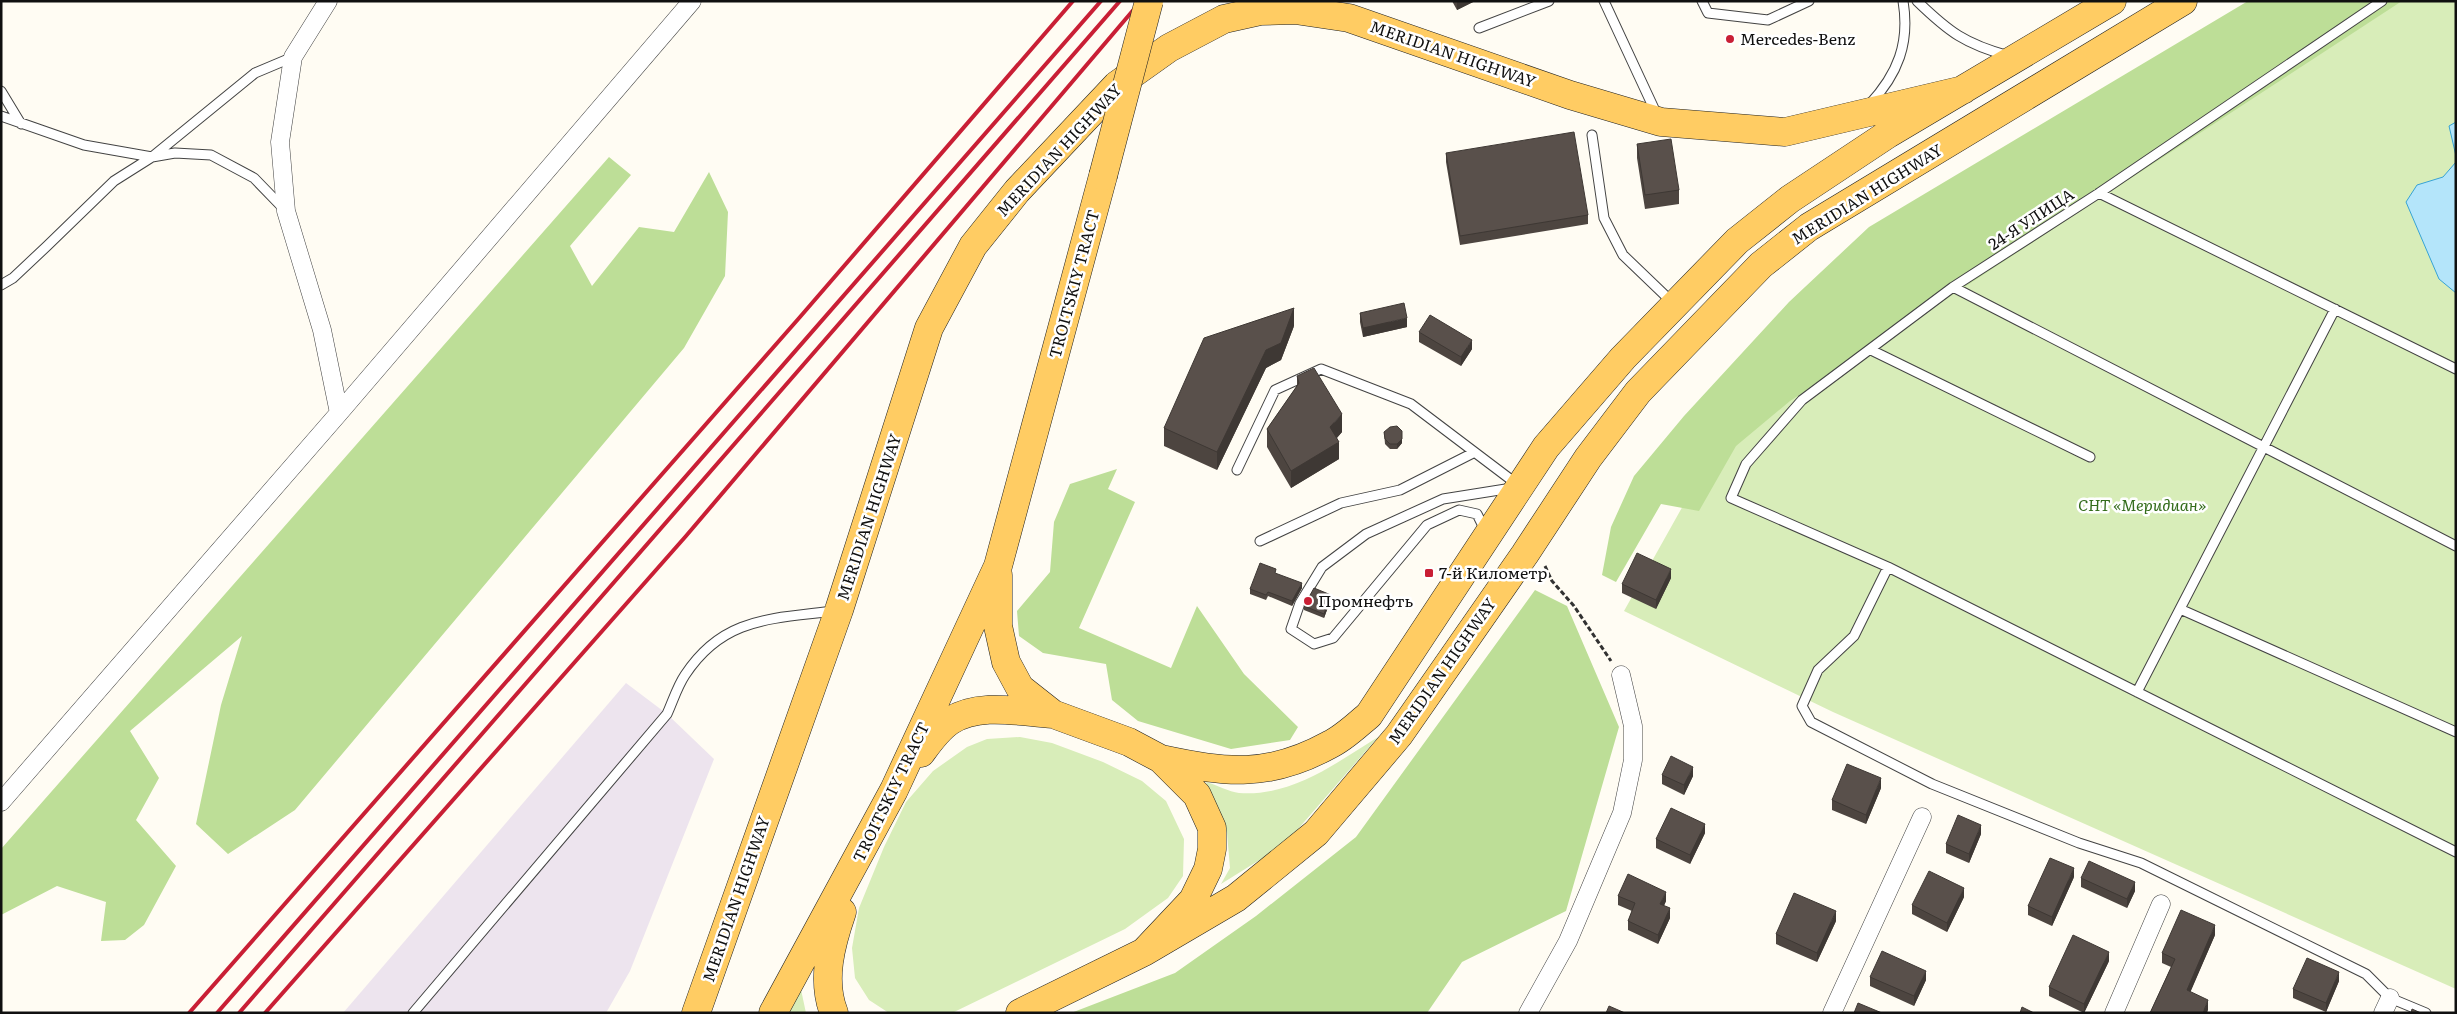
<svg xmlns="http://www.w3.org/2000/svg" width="2457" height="1014" viewBox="0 0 2457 1014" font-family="Literata,serif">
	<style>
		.industrial { fill: #ede4ee }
		.green { fill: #d8edb9 }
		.forest { fill: #bdde97 }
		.water { fill: #b4e5fa; stroke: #37a3d5 }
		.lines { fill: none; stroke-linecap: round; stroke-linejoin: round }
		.lane-casing { stroke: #434343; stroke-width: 11 }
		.street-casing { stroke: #434343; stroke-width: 19 }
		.primary-casing { stroke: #212121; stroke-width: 29 }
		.path { stroke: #323232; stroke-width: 3; stroke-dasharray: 5 2.5; stroke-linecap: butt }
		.lane { stroke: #fff; stroke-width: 9 }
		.street { stroke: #fff; stroke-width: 18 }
		.primary { stroke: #ffcc63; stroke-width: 28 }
		.rail { stroke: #c91f35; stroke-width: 4 }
		.primary-bridge-casing { stroke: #212121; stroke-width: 29; stroke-linecap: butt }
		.primary-bridge { stroke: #ffcc63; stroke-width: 28 }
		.wall { fill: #4d4540 }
		.shaded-wall { fill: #3e3834 }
		.building { fill: #59504b; stroke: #3e3834 }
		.poi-dot { fill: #c91f35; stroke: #fff; stroke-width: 2 }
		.labels { text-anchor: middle; stroke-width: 5; stroke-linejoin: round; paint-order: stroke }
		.poi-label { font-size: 16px; fill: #101010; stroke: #fff; text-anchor: start }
		.street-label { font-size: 16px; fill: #101010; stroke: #fff }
		.park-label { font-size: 16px; font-style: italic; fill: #336c1b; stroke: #fff }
	</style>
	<rect width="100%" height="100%" fill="#fffcf3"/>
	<path class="industrial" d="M626,683L667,714L714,759L630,971L606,1013H343Z"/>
	<path class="green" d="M2344,1H2456V989L1833,712L1624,611L1754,379Z
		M1020,737L1052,743L1103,762L1142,781L1166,801L1184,839L1183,876L1168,898L1125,929L952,1013H889L869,1000L855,978L852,948L859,908L884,847L906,802L933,771L967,747L987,739Z
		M1378,737L1285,844L1221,884L1230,868L1227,833L1206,782C1217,785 1229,792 1239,793C1292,797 1336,763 1378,737Z
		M800,985L806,1013H785Z"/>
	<path class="forest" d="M2248,1H2402L1790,401L1736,446L1699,511L1661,504L1616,582L1602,575L1611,527L1634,476L1684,416L1789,302L1869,227Z
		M609,157L631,175L570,246L592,286L639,227L674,232L709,172L728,212L725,276L684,348L295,810L228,854L196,824L221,705L242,636L130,731L159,778L136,820L176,866L144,925L125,940L101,941L106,902L57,886L1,915V849Z
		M1117,469L1108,489L1135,502L1079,628L1171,668L1197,606L1244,674L1298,727L1290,740L1231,749L1138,721L1112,700L1106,664L1043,653L1019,636L1017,611L1050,572L1054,522L1070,484Z
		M1535,590L1567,606L1619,727L1566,911L1462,962L1427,1013H1071L1175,973L1256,916L1356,837Z"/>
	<path class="water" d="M2456,122V156L2449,126Z
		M2456,162V293L2439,279L2406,202L2417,185L2443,177Z"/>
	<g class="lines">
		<defs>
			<path id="lane" d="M1604,1L1657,115
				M1702,1L1708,13L1768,20L1809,1
				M1917,1C1949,32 1965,44 2009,56
				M2382,1L2099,193L1953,287L1802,400L1746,464L1731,498L1888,567L2456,852
				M1479,28L1549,1
				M1,91L21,124
				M1869,105C1898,74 1910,43 1903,1
				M1,116L84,145L152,157L255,73L293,57
				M1592,135L1604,218L1623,255L1673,303
				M2099,193L2456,369
				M1,285L13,278L47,246L114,181L152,157L175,153L211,155L254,178L284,209
				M1953,287L2456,546
				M1871,350L2090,457
				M1237,470L1275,390L1321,369L1411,404L1518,485
				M1485,530L1477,514L1459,510L1427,525L1333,638L1314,644L1291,629L1300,603L1322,567L1366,534L1443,499L1512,488
				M1260,541L1341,503L1400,490L1473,453
				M1888,567L1854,636L1818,670L1802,706L1811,722L1932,784L2079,843L2141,863L2366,974L2390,998L2426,1013
				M2180,609L2456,732
				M2137,692L2335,309
				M413,1013L667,714C673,701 677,687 685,675C723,617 771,619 834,611"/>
			<path id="street" d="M328,1L293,57L280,142L286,211L322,330L339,413
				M1,802L339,413L692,1
				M1528,1013L1568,941L1622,813L1633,760V726L1621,675
				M1832,1013L1922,817
				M2114,1013L2161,904
				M2383,1013L2390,998"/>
			<path id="primary" d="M998,575V626L1006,662L1020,688L1053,714L1129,742L1161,759L1197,795L1212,828V849L1208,869L1193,900L1144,952L1020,1013
				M921,753C929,742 938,729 950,721C979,702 1020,712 1053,714
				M1161,759C1226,773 1269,778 1329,745C1344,738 1357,725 1369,715L1546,447L1623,358L1737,241L1790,199L1888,134L2112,1
				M1144,952L1236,898L1316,833L1399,735L1525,554L1588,458L1638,392L1761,265L1809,227L2183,1
				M696,1013L839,610L929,328L973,246L1017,191L1117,85L1169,48L1224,19L1260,11L1295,10L1349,18L1570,95L1661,122L1785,132L1963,90
				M773,1013L894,790L998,566L1103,176
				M834,1013C821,980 831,944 842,912"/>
		</defs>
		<use href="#lane" class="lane-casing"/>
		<use href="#street" class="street-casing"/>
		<use href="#primary" class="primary-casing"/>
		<path class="path" d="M1545,566L1552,581L1574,606L1611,661
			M1536,578L1549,575"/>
		<use href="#lane" class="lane"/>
		<use href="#street" class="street"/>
		<use href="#primary" class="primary"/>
		<path class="rail" d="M189,1013L800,317L1073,1
			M217,1013L1101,1
			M239,1013L1120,1
			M265,1013L686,536L1141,1"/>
		<defs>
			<path id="primary-bridge" d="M1103,176L1149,1"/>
		</defs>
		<use href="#primary-bridge" class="primary-bridge-casing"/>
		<use href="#primary-bridge" class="primary-bridge"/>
	</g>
	<path class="wall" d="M1452,1H1475L1457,10Z
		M1637,144L1679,190V204L1645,209L1637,158Z
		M1446,153L1588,215V224L1460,245L1446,162Z
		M1360,313L1407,327L1363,337L1360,322Z
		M1294,326L1281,360L1266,368L1217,470L1164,446V428Z
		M1419,332L1472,349L1461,366L1419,342Z
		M1297,376L1342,432L1337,438L1339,459L1291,488L1267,447V429L1297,386Z
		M1402,431V443L1397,449H1390L1385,444L1384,432Z
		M1276,574L1302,588L1292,606L1268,596L1266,600L1250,594V589Z
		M1671,578L1656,609L1622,593V584Z
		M1331,599L1324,618L1304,610V606Z
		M1662,775L1693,776L1684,795L1662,784Z
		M1881,788L1866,824L1832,810V800Z
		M1705,833L1690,864L1656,848V839Z
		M1981,834L1969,863L1946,853V844Z
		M2074,877L2052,926L2028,915V906Z
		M2081,878L2135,891L2127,908L2081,887Z
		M1618,896L1666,901L1664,906L1670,918L1658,944L1628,930V921L1632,911L1618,905Z
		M1964,897L1947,932L1912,914V905Z
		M1836,921L1817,962L1776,944V934Z
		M2215,935L2190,992L2208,1010L2150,1013L2171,967L2162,963V953Z
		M2109,961L2084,1013L2049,996V987Z
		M1870,977L1926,980L1914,1006L1870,986Z
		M2339,981L2326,1012L2293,998V989Z"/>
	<path class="shaded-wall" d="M1457,1H1475L1457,10Z
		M1294,308V326L1281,360L1266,368L1217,470V452L1266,350Z
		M1407,318V327L1363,337V328Z
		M1472,340V349L1461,366V357Z
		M1342,414V432L1330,445V427Z
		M1402,439V443L1397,449V444Z
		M1339,442V459L1291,488V471Z
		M1671,569V578L1656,609V600Z
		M1302,583V588L1292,606V601Z
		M1331,595V599L1324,618V614Z
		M1693,767V776L1684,795V785Z
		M1881,778V788L1866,824V815Z
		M1705,824V833L1690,864V855Z
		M1981,825V834L1969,863V854Z
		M2074,868V877L2052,926V917Z
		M2135,882V891L2127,908V899Z
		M1964,888V897L1947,932V923Z
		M1666,892V901L1660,913V904Z
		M1670,908V918L1658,944V935Z
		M1836,911V921L1817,962V953Z
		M2215,925V935L2187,1000V990Z
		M2109,952V961L2084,1013V1004Z
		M1926,971V980L1914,1006V996Z
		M2339,972V981L2326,1012V1003Z
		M2208,1000V1010L2207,1013H2203Z"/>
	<path class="building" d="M1574,132L1588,215L1460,236L1446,153Z
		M1671,139L1679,190L1645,195L1637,144Z
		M1404,303L1407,318L1363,328L1360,313Z
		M1294,308L1281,343L1266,350L1217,452L1164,428L1204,338Z
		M1430,315L1472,340L1461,357L1419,332Z
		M1314,368L1342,414L1330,427L1339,442L1291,471L1267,429L1299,383L1297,376Z
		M1397,426L1402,431V439L1397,444H1390L1385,439L1384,432L1390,427Z
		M1637,553L1671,569L1656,600L1622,584Z
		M1260,563L1276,569L1275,573L1302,583L1292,601L1268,592L1266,595L1250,589Z
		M1314,588L1331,595L1324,614L1304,606Z
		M1671,756L1693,767L1684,785L1662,775Z
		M1847,764L1881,778L1866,815L1832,800Z
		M1671,808L1705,824L1690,855L1656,839Z
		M1958,815L1981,825L1969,854L1946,844Z
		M2050,858L2074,868L2052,917L2028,906Z
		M2089,861L2135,882L2127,899L2081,878Z
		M1929,871L1964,888L1947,923L1912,905Z
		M1628,874L1666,892L1660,904L1670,908L1658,935L1628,921L1635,903L1618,896Z
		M1794,893L1836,911L1817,953L1776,934Z
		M2181,910L2215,925L2187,990L2208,1000L2203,1013H2150L2175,959L2162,953Z
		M2073,935L2109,952L2084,1004L2049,987Z
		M1882,951L1926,971L1914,996L1870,977Z
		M2307,958L2339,972L2326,1003L2293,989Z
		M1858,1003L1882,1013H1854Z
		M1609,1006L1625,1013H1606Z
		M2022,1007L2034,1013H2020Z
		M2412,1009L2421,1013H2411Z"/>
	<g class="poi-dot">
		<circle cx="1730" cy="39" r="5"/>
		<rect x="1424" y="568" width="10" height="10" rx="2.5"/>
		<circle cx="1308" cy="601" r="5"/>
	</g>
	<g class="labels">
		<g class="poi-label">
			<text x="1740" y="45">Mercedes-Benz</text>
			<text x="1439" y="579">7-й Километр</text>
			<text x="1318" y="607">Промнефть</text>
		</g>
		<g class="street-label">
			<text transform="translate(1453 54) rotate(19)" y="6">MERIDIAN HIGHWAY</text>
			<text transform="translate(1059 150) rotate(-47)" y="6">MERIDIAN HIGHWAY</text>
			<text transform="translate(1867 194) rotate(-32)" y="6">MERIDIAN HIGHWAY</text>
			<text transform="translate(2031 219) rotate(-33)" y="6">24-Я УЛИЦА</text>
			<text transform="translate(1074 284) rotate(-75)" y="6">TROITSKIY TRACT</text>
			<text transform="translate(869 517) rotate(-72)" y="6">MERIDIAN HIGHWAY</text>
			<text transform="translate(1442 671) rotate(-55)" y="6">MERIDIAN HIGHWAY</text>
			<text transform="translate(891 792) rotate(-64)" y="6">TROITSKIY TRACT</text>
			<text transform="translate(736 899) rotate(-71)" y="6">MERIDIAN HIGHWAY</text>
		</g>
		<g class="park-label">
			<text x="2142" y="511">СНТ «Меридиан»</text>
		</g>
	</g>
	<rect width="2457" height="1014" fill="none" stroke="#101010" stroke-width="5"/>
</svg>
